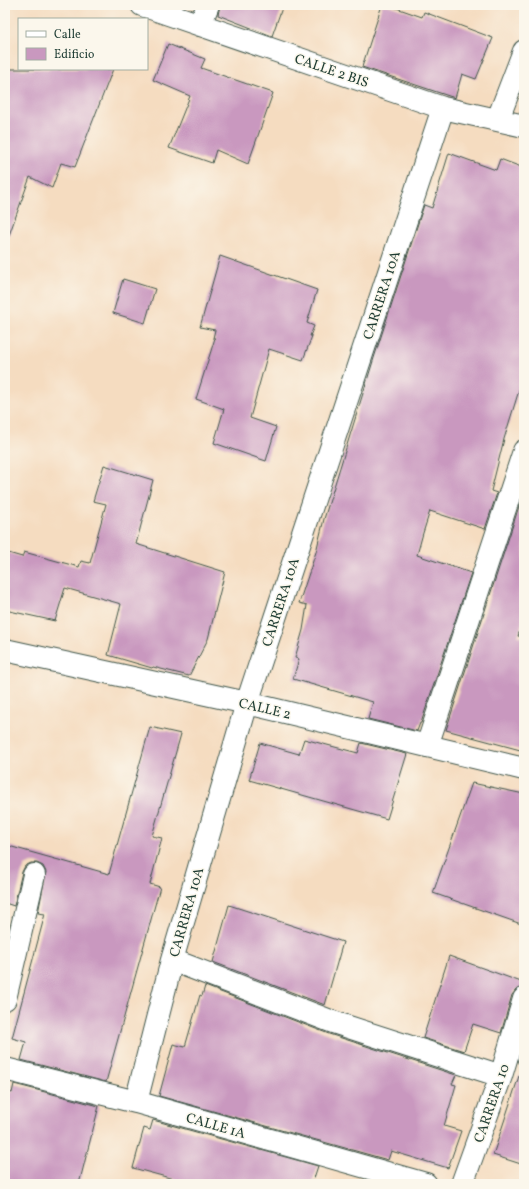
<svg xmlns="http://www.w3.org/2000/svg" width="529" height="1189" viewBox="0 0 529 1189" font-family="Vollkorn,serif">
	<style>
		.building { fill: #c998bf }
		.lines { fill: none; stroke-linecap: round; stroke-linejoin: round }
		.minor-casing { stroke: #3f5549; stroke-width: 24 }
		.minor { stroke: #fff; stroke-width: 22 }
		.labels { text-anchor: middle; stroke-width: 3; stroke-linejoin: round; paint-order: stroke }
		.street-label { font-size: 14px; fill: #1f3d34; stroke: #fbf7ec }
	</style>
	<rect width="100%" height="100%" fill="#fbf7ec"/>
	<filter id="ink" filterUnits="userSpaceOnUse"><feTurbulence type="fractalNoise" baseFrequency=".025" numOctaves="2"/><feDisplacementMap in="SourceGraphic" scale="8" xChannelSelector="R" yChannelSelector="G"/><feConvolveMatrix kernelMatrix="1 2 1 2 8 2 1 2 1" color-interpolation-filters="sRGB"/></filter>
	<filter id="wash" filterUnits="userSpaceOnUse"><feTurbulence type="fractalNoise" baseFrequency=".012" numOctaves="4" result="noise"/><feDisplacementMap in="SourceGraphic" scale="16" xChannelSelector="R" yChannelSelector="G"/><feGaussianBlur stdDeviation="0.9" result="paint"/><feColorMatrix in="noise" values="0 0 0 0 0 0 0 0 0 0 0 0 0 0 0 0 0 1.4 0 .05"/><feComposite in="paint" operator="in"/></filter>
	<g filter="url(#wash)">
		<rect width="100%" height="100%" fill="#f5dcc0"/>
		<g id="blocks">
			<path class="building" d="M220,5H283L272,36L218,15Z
				M382,5H388L422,17L424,12L493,38L476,79L462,74L455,98L362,67Z
				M168,44L205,59L201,68L273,93L248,164L216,150L212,163L169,148L190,96L153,80Z
				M5,69H113L75,167L61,163L52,188L30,177L8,238H5Z
				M449,153L496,170L500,159L524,168V374L504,439L491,491L497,493L485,529L430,511L423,533L417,555L471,573L421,723H420L417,731L368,719L373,702L293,679L299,659L295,658L303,630L307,605L299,603L316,552L324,519L374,358L424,205L432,208Z
				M220,256L317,290L307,323L314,326L310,336H312L303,360L269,349L250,418L276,427L266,461L214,443L224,409L196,399L215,338H213L215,330L200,327Z
				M123,279L155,289L145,323L113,313Z
				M104,465L153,480L136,544L225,572L208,639L189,676L153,667L152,668L108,655L121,604L65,588L55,621L5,610V552L22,557L24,552L79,567L81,561L90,563L106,504L93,501Z
				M524,491V618L518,636L524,637V751L446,730Z
				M150,727L181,734L152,836L162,838L150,884L160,887L106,1082L21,1060L26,1042L12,1038L45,914L38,913L46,872L43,866L37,863H31L25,866L22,872L14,906L5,903V845L109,874Z
				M304,739L358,753L361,743L407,754L387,819L249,780L260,743L299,754Z
				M472,783L524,794V925L433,893Z
				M229,905L343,942L325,1005L213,962Z
				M449,956L524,983V987L516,990L512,995L501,1033L473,1024L464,1051L423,1038Z
				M205,986L329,1034L456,1075L452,1084L456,1085L444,1126L461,1131L448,1168L391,1151L388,1160L159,1096L173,1044L185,1047L200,995L202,996Z
				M519,1076L524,1077V1165L493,1155Z
				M14,1084L99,1106L79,1184H5V1091L12,1093Z
				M153,1120L318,1166L312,1184H192L133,1168L144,1128L150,1130Z"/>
		</g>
	</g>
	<g filter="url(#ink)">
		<use href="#blocks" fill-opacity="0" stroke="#3f5549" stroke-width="1"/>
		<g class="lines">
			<defs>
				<path id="minor" d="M142,5L443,108L524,126
					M200,25L208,5
					M498,119L524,51
					M5,650L247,703L524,769
					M427,746L524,451
					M172,960L333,1022L501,1076
					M5,999L34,875
					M5,1069L136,1102L426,1184
					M136,1102L172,960L247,703L443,108
					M462,1184L501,1076L524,999"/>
			</defs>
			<use href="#minor" class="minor-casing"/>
			<use href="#minor" class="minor"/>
		</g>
	</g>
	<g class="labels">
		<g class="street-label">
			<text transform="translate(332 70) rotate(19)" y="5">CALLE 2 BIS</text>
			<text transform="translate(381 295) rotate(-72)" y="5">CARRERA 10A</text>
			<text transform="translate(280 602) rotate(-72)" y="5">CARRERA 10A</text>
			<text transform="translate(265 708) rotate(13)" y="5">CALLE 2</text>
			<text transform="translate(186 912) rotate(-74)" y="5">CARRERA 10A</text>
			<text transform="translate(491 1103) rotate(-71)" y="5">CARRERA 10</text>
			<text transform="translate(216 1125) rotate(16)" y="5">CALLE 1A</text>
		</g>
	</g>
	<rect width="529" height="1189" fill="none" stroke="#fbf7ec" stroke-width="20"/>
	<rect x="18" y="18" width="130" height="52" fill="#fbf7ec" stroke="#a3ada2"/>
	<rect x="26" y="31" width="20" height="6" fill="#ffffff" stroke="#a3ada2"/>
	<text x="54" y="38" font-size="12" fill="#1f3d34">Calle</text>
	<rect x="26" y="48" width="20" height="12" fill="#c998bf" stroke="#a3ada2"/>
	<text x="54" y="58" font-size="12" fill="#1f3d34">Edificio</text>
</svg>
